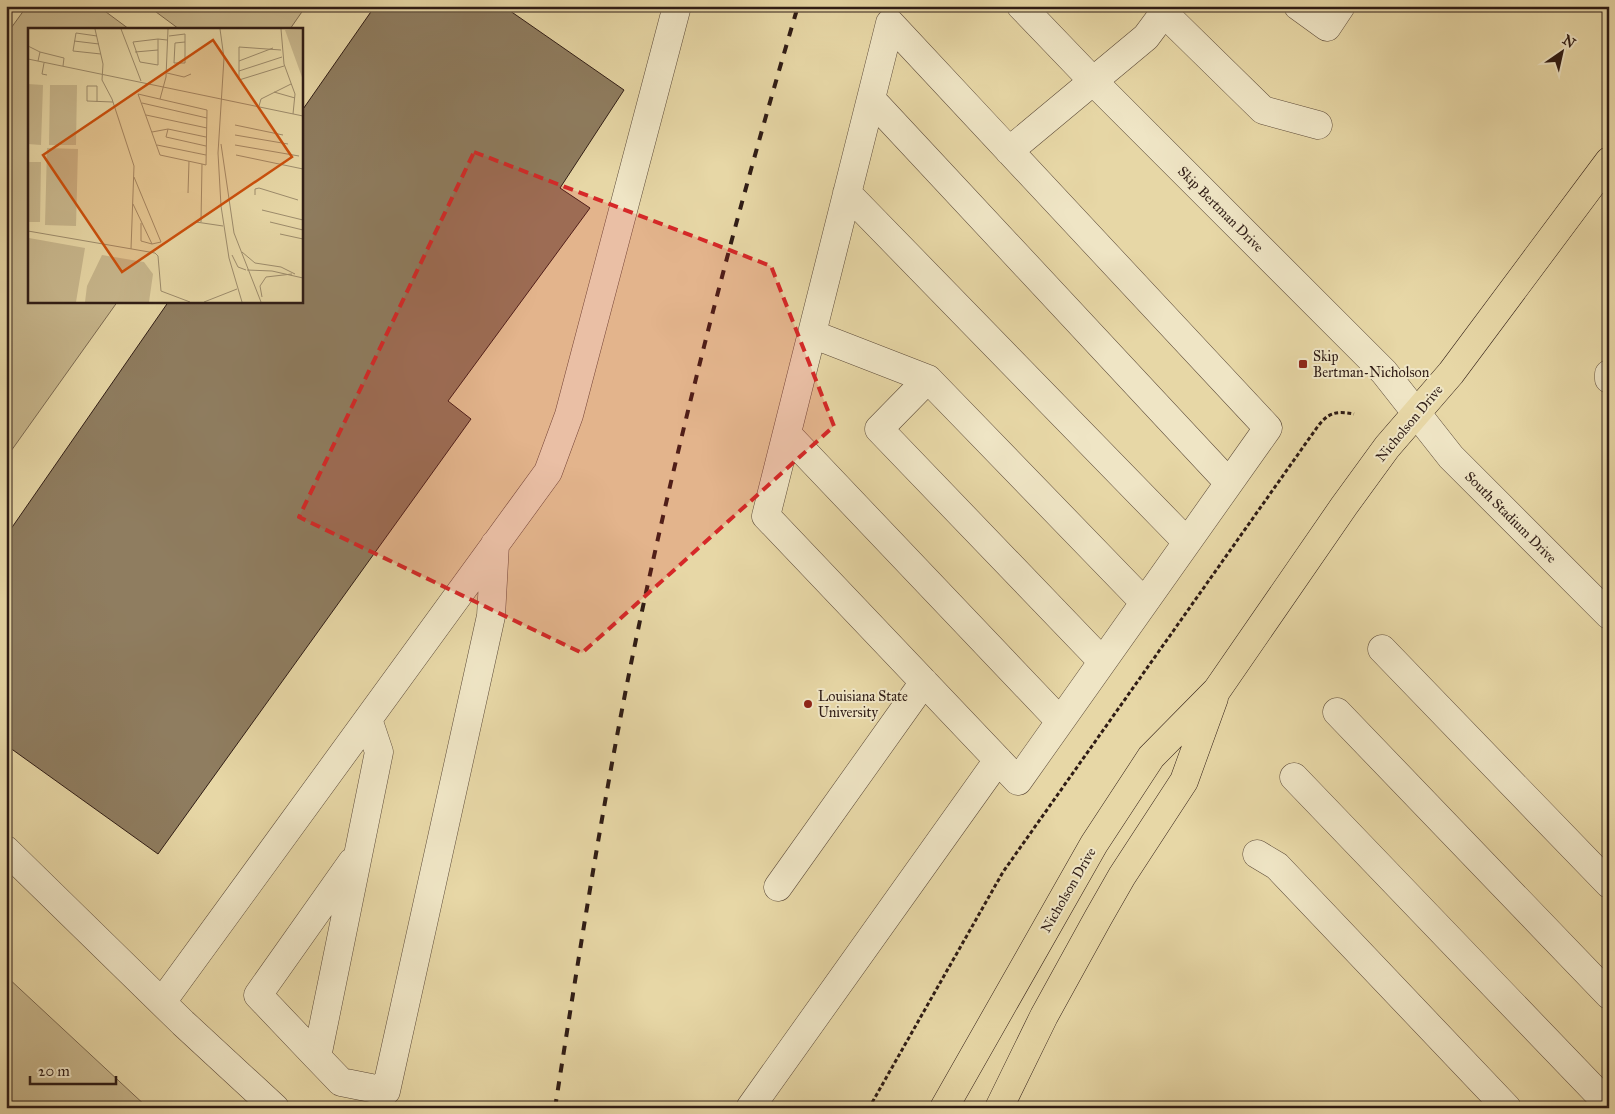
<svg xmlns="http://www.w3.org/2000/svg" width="1615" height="1114" viewBox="0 0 1615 1114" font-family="'IM FELL Great Primer',serif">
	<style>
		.green { fill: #c8b78d; stroke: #7c6a51 }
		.building { fill: #8f7d60; stroke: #2f1c15 }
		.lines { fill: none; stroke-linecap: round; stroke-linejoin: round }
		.minor-casing { stroke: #5d4b39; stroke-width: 29 }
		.major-casing { stroke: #2f1c15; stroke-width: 29 }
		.path { stroke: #2f1c15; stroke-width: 3; stroke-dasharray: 4 2.5; stroke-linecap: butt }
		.minor { stroke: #efe5c5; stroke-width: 28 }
		.major { stroke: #e7d7a6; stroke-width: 28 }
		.rail { stroke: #2f1c15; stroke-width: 4; stroke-dasharray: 9 9; stroke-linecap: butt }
		.marked { fill: #d62828; fill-opacity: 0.2; stroke: #d62828; stroke-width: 4; stroke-dasharray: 10 6; stroke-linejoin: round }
		.poi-dot { fill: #8f2418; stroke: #efe5c5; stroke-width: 2 }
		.labels { text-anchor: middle; stroke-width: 4; stroke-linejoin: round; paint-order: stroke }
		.street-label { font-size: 14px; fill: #2f1c15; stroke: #efe5c5 }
		.poi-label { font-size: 14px; fill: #2f1c15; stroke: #efe5c5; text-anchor: start }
		.inset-road { fill: none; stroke: #9d8c6c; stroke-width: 1 }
		.view { fill: #cc500d; fill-opacity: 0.15; stroke: #cc500d; stroke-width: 2.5 }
		.inset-edge { fill: none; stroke: #2f1c15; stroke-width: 2.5 }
	</style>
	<rect width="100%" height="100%" fill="#e7d7a6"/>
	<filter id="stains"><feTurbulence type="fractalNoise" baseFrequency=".004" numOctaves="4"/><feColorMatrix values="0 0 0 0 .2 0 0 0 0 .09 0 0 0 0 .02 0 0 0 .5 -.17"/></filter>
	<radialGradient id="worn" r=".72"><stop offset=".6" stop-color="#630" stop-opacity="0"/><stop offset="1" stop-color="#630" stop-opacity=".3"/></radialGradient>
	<path class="green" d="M27,6H98L129,29H29V301H118L6,458V35Z
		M148,6H306L290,29H179Z
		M6,976L148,1108H6Z"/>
	<path class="building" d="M375,6H503L624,90L560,188L590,208L448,401L471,419L158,854L6,745V536L169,301H301V112Z"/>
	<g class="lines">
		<defs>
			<path id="minor" d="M1021,6L1093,81L1384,372L1451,457L1609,615
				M1298,6L1327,27L1341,6
				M1164,13L1263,110L1318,125
				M890,23L1268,428L1018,781L766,516Z
				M871,99L1229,483
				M1009,151L1146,37L1169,6
				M847,193L1187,542
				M812,334L928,379
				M1609,374V379
				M787,434L1060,721
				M1382,649L1609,884
				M1102,661L879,429L928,379L1144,602
				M1337,712L1609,995
				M368,719L379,752L317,1057L341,1082L386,1091L491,616L495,544
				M1294,777L1609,1105
				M6,850L183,1023L275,1108
				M1257,854L1277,866L1507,1108
				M778,887L924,682
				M162,1002L548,472L569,415L677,6
				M317,1057L258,995L352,862
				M750,1108L998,760"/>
			<path id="major" d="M944,1108L1094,844L1151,757L1217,690L1344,506L1387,447L1451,373L1609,161
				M999,1108L1044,1016L1098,918L1122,876L1184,781L1214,698"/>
		</defs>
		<use href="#minor" class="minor-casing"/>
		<use href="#major" class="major-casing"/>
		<path class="path" d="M869,1108L1003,872L1318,426C1329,412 1336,411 1354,414"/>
		<use href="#minor" class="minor"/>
		<use href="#major" class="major"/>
		<path class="rail" d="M555,1108C579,955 603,801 634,649C679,433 735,218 798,6"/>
	</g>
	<path class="marked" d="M474,152L771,266L834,426L582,653L299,517Z"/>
	<g class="poi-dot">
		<rect x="1298" y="359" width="10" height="10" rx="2.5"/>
		<circle cx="808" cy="704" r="5"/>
	</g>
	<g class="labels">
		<g class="street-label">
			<text transform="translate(1221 209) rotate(45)" y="5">Skip Bertman Drive</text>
			<text transform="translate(1409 423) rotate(-50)" y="5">Nicholson Drive</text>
			<text transform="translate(1511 517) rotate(45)" y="5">South Stadium Drive</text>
			<text transform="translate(1068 890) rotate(-60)" y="5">Nicholson Drive</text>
		</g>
		<g class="poi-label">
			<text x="1313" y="361">Skip<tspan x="1313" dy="16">Bertman-Nicholson</tspan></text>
			<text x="818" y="701">Louisiana State<tspan x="818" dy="16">University</tspan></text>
		</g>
	</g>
	<g transform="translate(28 28)">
		<rect width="275" height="275" fill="#e7d7a6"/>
		<path d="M275,1V52L257,2ZM0,56L15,57L13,117L0,116ZM22,57H49L48,117H21ZM19,120L50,121L48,198L17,197ZM0,134H13L12,194H0ZM1,210L57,220L48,274H0ZM74,227L116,234L125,246L121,274H57L59,258Z" fill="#c8b78d"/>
		<path class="inset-road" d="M67,1L75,36L74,52L84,71L106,138L103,221M93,1L113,53M192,1L196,30L190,125L193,178L201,230L214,274M253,1L256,36L267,66L265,86M69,8L48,5L45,23L73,26M141,8L157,6V35H146L147,15L157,14M130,11V37L112,34L105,14L130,11L139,12M46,13L71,16M0,18L12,24L10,33M253,22L211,19V52L256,38M12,24L36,30L35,38M107,24L130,22M0,31L275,88M211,33L245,20M16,35L14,46L19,47M211,43L254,29M139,45L156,49L163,46M246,64L267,70M132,71L138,49L140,1M69,74V58H59V73L85,74M114,75L179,90M231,78L233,71L263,56M118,87L179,100M207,97L255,107M124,104L140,101M207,107L260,116M193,116L206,205L233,274M129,117L178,127M207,117L271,128M178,118L138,109L140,101L178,109M208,127L275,141M160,165L161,133M227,167V161L231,160L270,172M105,176L124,216L133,214L106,149M234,182L275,192M168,194L195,198M173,194L174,136L132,127L110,66L179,82L178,137L174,136M242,194L275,202M113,195V213L124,216M0,203L127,225L130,228L133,263L162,274M252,206L275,211M214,224L227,235L253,239L267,246M204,227L210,239L218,242M219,242L244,243L275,250M234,269L232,258L238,249L264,246M176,274L209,261"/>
		<path class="view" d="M185,12L264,129L94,244L15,127Z"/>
		<rect width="275" height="275" class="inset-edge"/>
	</g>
	<rect width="1615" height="1114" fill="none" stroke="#e7d7a6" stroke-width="25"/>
	<rect x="8" y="8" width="1600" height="1099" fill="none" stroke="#2f1c15" stroke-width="2.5"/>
	<rect x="12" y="12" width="1590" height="1089" fill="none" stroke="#2f1c15"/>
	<g transform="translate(1562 52) rotate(34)" stroke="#efe5c5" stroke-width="4" paint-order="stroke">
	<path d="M0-4L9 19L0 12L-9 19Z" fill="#2f1c15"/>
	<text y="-8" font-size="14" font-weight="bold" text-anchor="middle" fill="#2f1c15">N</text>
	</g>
	<path d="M30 1076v8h86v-8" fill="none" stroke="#2f1c15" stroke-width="2.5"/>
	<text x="38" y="1076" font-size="15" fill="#2f1c15" stroke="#efe5c5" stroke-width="4" paint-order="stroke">20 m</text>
	<rect width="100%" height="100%" filter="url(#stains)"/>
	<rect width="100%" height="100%" fill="url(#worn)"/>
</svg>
